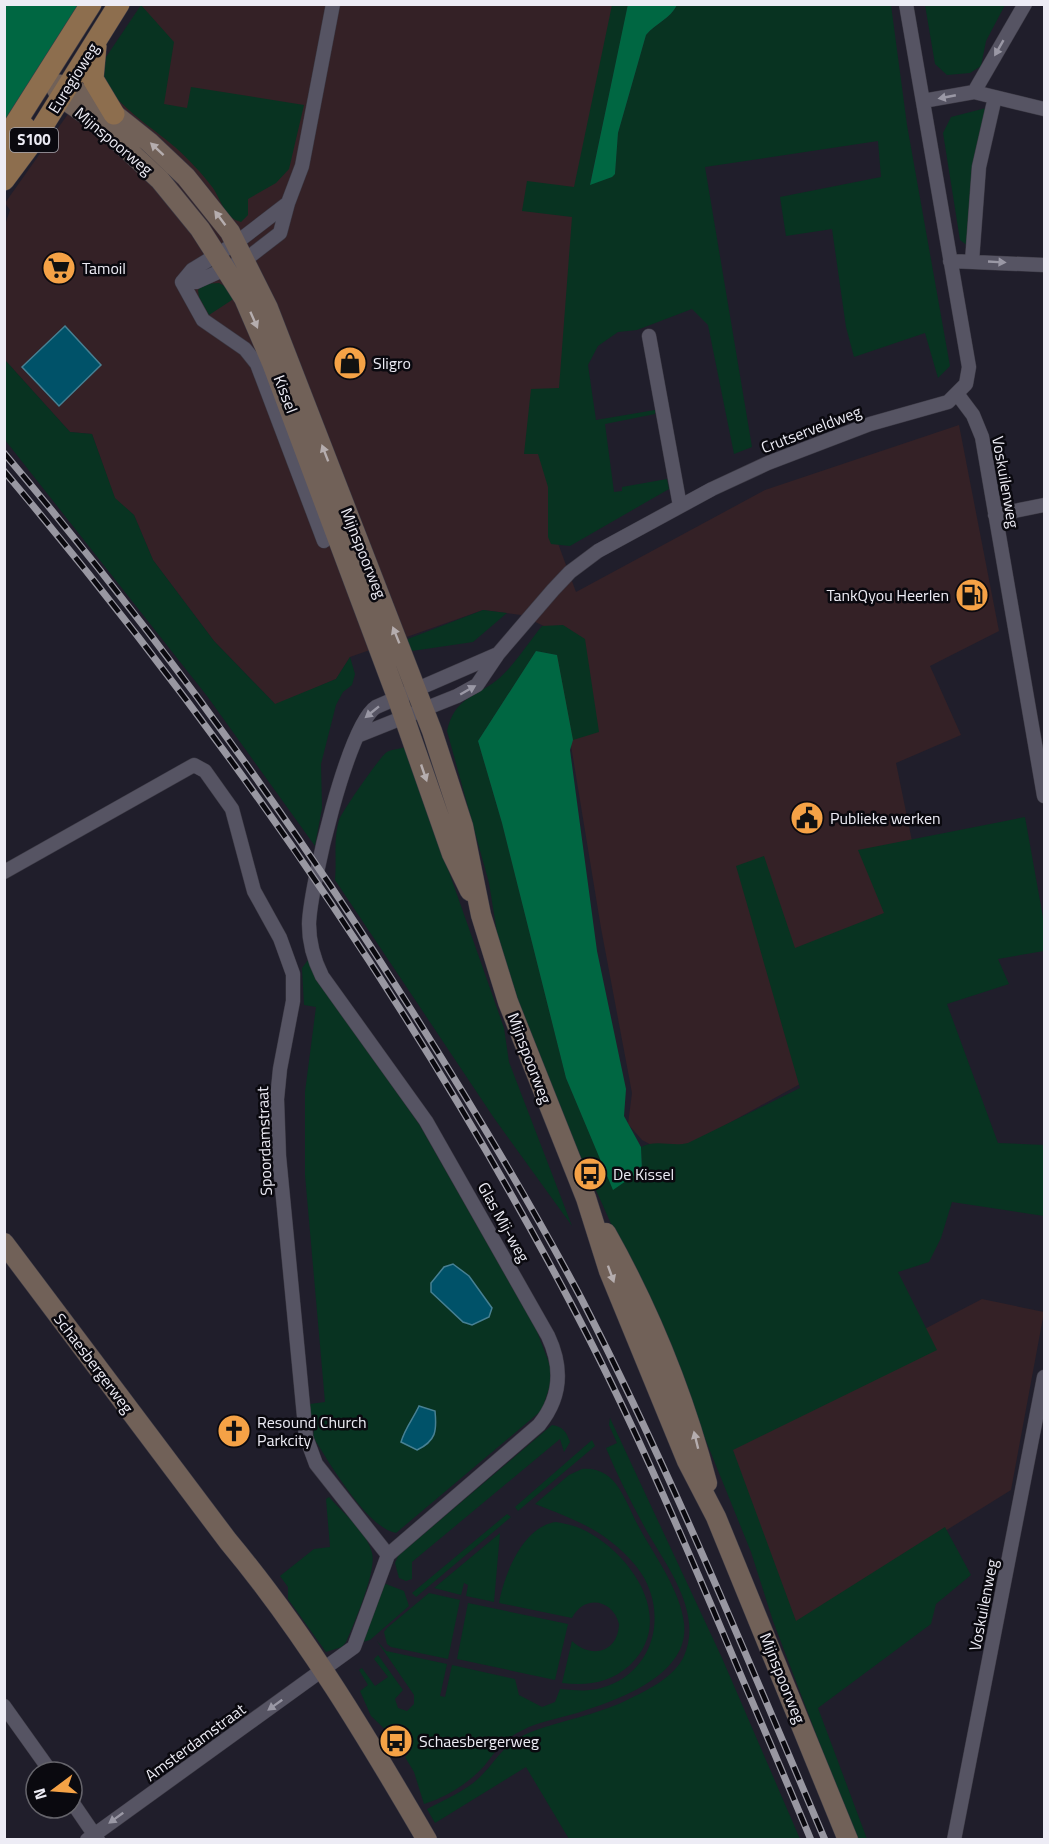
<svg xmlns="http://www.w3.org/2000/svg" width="1049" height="1844" viewBox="0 0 1049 1844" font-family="'Titillium Web',sans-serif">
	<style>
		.industrial { fill: #342126 }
		.green { fill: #083321 }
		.forest { fill: #006742 }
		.water { fill: #005269; stroke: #478093; stroke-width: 1.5 }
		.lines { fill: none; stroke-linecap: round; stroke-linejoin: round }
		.street-casing { stroke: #3c3a45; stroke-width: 15 }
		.secondary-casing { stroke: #3c3a45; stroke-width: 21 }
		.primary-casing { stroke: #3c3a45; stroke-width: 22 }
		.street { stroke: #565463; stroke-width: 14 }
		.secondary { stroke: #716158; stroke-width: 20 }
		.primary { stroke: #8d6e4e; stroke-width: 21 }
		.rail-casing { stroke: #9897a1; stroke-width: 7 }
		.rail { stroke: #0a090f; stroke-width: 4.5; stroke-dasharray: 14; stroke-linecap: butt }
		.oneway { fill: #9a98a5 }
		.oneway2 { fill: #b5adae }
		.labels { text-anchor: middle; stroke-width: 5; stroke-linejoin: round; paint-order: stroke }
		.shield { fill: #0a090f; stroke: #a9a8b0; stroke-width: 1.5 }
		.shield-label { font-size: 15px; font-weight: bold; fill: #edecf5 }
		.street-label { font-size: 16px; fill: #edecf5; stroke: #0a090f }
		.poi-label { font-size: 16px; fill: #edecf5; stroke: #0a090f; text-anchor: start }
	</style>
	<rect width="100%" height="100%" fill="#201e2b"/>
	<path class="industrial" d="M141,5H616L578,196L556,538L576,592L765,490L959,425L999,631L930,666L961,735L896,763L912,841L894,916L800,1084L671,1155L642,1140L628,1124L632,1093L601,928L552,630L521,615L483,610L350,657L336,679L276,705L214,641L153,560L134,515L115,499L92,434L70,432L5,360L4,228L10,210L5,203L85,90Z
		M982,1299L1044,1312L1011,1490L791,1627L718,1437Z"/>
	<path class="green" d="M141,5L174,42L164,104L187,108L191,87L304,105L289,169L276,183L248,199V215L241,222C225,218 221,200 213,188C202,173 188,159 175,147C154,128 96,94 102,63Z
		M612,5H628L590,184L615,174L618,133L646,35C656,23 670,19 677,5H891L907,125L950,366L938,378L925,333L854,357L846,327L832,229L786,236L780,197L881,177L878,141L705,167L752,447L734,454L708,325L692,309L637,330L618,332L598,346L588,365L596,420L655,410V414L605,424L614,492L622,491V487L667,479L669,489L570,546L551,544L548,537V487L538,454H524L531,389L559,388L572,217L522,211L527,181L574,187Z
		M925,5H1005L986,41L981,66L970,73L947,75L935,64Z
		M986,108L968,246L960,240L943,133L951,117Z
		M219,283L228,288L235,298L209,315L199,297L198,290L204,284Z
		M5,360L70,432L92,434L115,498L134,515L153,560L214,641L275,704L336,679L350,657L355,674L352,685L343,692L336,705L321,764L322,808L315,846L207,696L5,440Z
		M483,610L507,613L473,642L412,651L405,640Z
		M563,625L585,639L599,732L573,740L557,655L536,651L478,741L502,823L566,1078L613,1189L642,1170L641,1147C656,1139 672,1147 688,1143L800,1088L736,866L764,856L795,948L884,913L858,850L1025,817L1044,923V951L998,959L1009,984L947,1004L998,1143L1044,1145V1216L952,1202L941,1238L929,1262L898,1272L937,1350L733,1450L796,1621L945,1527L971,1575L936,1604L931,1624L818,1708L867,1839H856L773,1621L751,1552L681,1379L540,1066L499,945L489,883L447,731C455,697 474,698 497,680C514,666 528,643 542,626Z
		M405,747L504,1028L509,1062L572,1226L494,1118L335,880C337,859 333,840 339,820C341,813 381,755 387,752C392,749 400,749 405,747Z
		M308,960L324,990L419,1124L536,1329L551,1368L550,1385L542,1410L396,1533C367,1528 329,1462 313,1437L315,1423L312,1421L310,1404L325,1402L305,1175V1092L316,1007L304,1005L302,968Z
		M610,1418L722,1658L800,1839H569L526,1767L435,1823L427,1809C446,1799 466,1791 481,1776C496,1761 503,1745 524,1735C558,1720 597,1716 631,1698C650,1689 675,1676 684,1656C704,1611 664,1563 644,1526C630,1500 617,1475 606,1448L617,1443L609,1425Z
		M552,1425C563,1427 566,1431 570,1442L564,1452L560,1439L412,1562V1579L406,1581L399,1578L395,1563L398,1556Z
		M592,1440L595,1446L518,1511L515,1507Z
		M582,1469C618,1466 625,1503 640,1529C656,1558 680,1590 684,1623C690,1673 623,1698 586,1710C565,1718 540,1720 521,1731C504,1739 496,1751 485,1765C469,1783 447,1797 424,1804L414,1772L405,1757L408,1754L404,1747L400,1749L393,1737L371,1716L360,1691L368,1685L359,1670L362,1668L375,1686L388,1677L374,1659L378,1655L403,1690L395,1699L398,1708L407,1711L414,1704V1695L377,1641L386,1651L447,1664L440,1696L445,1697L452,1665L515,1679L519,1695L542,1707L555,1702L560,1689C575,1690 587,1692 601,1688C657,1673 670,1608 636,1566C607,1531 576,1520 535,1504L569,1475Z
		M329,1497C343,1513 367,1532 372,1553C377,1570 354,1624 346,1642L342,1647L326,1652L288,1599V1587L280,1576L314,1549L330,1547L326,1499Z
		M507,1514L511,1517L416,1597L412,1593Z
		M556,1522C566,1524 577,1526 586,1531C632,1555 677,1620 630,1665C610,1683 588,1686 562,1683L572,1641C591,1659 618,1653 619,1624C613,1599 584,1594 572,1618L499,1603C504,1575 523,1526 556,1522Z
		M500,1533L494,1602L466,1596L468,1585L464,1583L461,1595L434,1588Z
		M386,1584L404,1591L409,1606L370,1640L363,1642L381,1587Z
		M429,1593L460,1600L448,1659L391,1647L387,1644L384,1632L387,1628Z
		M468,1603L568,1624L555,1680L457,1659Z"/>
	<path class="forest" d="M628,4L677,5C670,19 656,23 646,35L618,133L615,174L612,177L590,185Z
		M5,5H85L5,128Z
		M536,651L557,655L573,740L570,750L597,951L626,1089L624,1116L641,1147L642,1170L613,1190L566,1078L502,823L478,741Z"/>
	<path class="water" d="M65,326L101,365L59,406L22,367Z
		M453,1264L469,1276L492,1308L489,1317L472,1325L463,1322L431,1292V1283L444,1267Z
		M419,1406L435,1411C437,1431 436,1441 417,1450L401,1442C405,1428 413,1419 419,1406Z"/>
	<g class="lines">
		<defs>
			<path id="street" d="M974,92L1025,4
				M923,101L974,92L1044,109
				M950,261L1044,265
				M972,261L979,167L995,97
				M182,282H196L245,260L280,233L288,203L302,166L333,4
				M182,282L203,320L245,349L257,364L324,541
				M182,282L192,270L236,243L288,203
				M649,336L680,506
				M958,395L973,415L982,437L1044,796
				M995,515L1044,505
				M357,736L457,696L477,685L498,654L553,590L570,572L598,551L712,489L768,463L870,424L948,402L966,384L969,367L906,4
				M4,872L194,765L205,771L232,809L254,891L280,938L293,974V1001L280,1069L277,1099L279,1156L306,1437L316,1464L388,1555
				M4,1706L51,1772
				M72,1802L98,1840
				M87,1840L354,1647L388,1555L539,1425C561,1398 563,1368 548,1336L426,1121L322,976C314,960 309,943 309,924C310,887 348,725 376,707L498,654
				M954,1840L1044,1377"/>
			<path id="secondary" d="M54,84L68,86L114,114L149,142L186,177L230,232L268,308L432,731L463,826L481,915L508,1002L586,1198L609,1271L687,1461L716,1517L848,1840
				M55,86L61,97L100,124L160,180L200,229L244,298L272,363L397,697L452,854L470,891
				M606,1233C650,1311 684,1396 707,1483
				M4,1243L228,1541C304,1632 367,1737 427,1840"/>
			<path id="primary" d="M96,46L93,79L114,114
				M8,135L91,4
				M4,152L11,147L25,127
				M4,180L36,137L119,4"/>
		</defs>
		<use href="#street" class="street-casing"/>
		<use href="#secondary" class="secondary-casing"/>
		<use href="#primary" class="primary-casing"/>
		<use href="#street" class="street"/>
		<use href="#secondary" class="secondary"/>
		<use href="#primary" class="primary"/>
		<defs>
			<path id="rail" d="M4,453C153,629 289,816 412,1011C471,1104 529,1200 581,1298C672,1474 747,1658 825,1840
				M4,471C219,726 412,1004 568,1298C626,1407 675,1520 723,1633C752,1702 782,1770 811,1840"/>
		</defs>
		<use href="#rail" class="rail-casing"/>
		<use href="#rail" class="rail"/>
	</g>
	<defs><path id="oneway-solid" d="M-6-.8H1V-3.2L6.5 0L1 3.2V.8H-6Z" transform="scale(1.5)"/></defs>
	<g class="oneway">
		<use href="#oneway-solid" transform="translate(999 48) rotate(120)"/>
		<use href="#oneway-solid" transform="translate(947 97) rotate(169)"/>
		<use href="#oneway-solid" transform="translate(997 262) rotate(3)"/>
		<use href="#oneway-solid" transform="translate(468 690) rotate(-30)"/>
		<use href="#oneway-solid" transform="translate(372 712) rotate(141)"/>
		<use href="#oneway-solid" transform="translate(275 1705) rotate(144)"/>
		<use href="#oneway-solid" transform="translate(116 1818) rotate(144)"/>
	</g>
	<g class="oneway2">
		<use href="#oneway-solid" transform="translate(157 149) rotate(-137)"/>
		<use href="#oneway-solid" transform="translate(220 218) rotate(-127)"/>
		<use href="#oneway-solid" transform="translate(254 320) rotate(66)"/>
		<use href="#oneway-solid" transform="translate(325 453) rotate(-111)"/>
		<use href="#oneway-solid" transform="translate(396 635) rotate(-112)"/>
		<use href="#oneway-solid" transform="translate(424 773) rotate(71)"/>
		<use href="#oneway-solid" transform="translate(611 1274) rotate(70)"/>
		<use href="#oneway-solid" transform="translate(696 1440) rotate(-104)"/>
	</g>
	<defs>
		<symbol id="supermarket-disc" viewBox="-11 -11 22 22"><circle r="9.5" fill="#f5a246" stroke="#0a090f"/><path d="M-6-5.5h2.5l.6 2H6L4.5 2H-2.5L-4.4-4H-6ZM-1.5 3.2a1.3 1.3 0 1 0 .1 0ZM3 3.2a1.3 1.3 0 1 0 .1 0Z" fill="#111"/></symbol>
		<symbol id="shop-disc" viewBox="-11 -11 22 22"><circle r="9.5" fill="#f5a246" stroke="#0a090f"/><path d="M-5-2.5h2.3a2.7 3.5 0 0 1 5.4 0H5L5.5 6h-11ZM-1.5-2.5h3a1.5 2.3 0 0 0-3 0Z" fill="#111"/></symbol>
		<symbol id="fuel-disc" viewBox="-11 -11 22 22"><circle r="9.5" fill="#f5a246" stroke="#0a090f"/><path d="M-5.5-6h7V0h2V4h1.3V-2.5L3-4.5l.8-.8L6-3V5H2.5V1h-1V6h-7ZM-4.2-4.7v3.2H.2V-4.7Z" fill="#111"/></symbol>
		<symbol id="civic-disc" viewBox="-11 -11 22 22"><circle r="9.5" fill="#f5a246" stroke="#0a090f"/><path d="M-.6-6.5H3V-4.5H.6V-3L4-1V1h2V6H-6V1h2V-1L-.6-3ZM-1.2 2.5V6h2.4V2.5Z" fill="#111"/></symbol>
		<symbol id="bus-disc" viewBox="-11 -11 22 22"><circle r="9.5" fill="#f5a246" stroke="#0a090f"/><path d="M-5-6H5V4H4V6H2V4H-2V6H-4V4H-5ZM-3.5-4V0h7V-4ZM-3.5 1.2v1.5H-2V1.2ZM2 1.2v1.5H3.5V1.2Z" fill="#111"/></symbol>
		<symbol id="church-disc" viewBox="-11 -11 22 22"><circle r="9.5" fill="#f5a246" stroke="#0a090f"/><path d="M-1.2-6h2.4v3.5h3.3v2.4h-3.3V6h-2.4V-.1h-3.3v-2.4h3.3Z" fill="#111"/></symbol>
	</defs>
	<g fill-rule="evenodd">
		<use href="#supermarket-disc" x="40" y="249" width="38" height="38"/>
		<use href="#shop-disc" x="331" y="344" width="38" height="38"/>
		<use href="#fuel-disc" x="953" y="576" width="38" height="38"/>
		<use href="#civic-disc" x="788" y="799" width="38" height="38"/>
		<use href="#bus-disc" x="571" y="1155" width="38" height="38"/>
		<use href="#church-disc" x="215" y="1412" width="38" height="38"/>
		<use href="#bus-disc" x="377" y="1722" width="38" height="38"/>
	</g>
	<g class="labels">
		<rect class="shield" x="10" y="128" width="48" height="24" rx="4.5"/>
		<g class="shield-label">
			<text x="34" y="145">S100</text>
		</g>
		<g class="street-label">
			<text transform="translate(73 78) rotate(-58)" y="6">Euregioweg</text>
			<text transform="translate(114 141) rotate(40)" y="6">Mijnspoorweg</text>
			<text transform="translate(286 394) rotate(69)" y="6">Kissel</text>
			<text transform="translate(811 429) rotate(-21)" y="6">Crutserveldweg</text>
			<text transform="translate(1006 482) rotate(80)" y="6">Voskuilenweg</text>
			<text transform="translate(364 553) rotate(68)" y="6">Mijnspoorweg</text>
			<text transform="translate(530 1058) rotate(69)" y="6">Mijnspoorweg</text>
			<text transform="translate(264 1141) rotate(-92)" y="6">Spoordamstraat</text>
			<text transform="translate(504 1222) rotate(61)" y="6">Glas Mij-weg</text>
			<text transform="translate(94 1363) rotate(53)" y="6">Schaesbergerweg</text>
			<text transform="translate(983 1605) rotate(-79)" y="6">Voskuilenweg</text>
			<text transform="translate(783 1678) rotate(68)" y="6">Mijnspoorweg</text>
			<text transform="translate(195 1742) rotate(-36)" y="6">Amsterdamstraat</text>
		</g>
		<g class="poi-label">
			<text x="82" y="274">Tamoil</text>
			<text x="373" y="369">Sligro</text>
			<text x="949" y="601" text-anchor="end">TankQyou Heerlen</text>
			<text x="830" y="824">Publieke werken</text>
			<text x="613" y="1180">De Kissel</text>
			<text x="257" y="1428">Resound Church<tspan x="257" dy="18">Parkcity</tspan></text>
			<text x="419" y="1747">Schaesbergerweg</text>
		</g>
	</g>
	<rect width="1049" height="1844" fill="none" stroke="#edecf5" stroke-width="12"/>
	<g transform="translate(54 1790) rotate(254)"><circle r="28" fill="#0a090f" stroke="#65646b" stroke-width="1.5"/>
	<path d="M0-4.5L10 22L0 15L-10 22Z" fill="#f5a246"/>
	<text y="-9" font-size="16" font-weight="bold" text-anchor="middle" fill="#edecf5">N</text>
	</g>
</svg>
